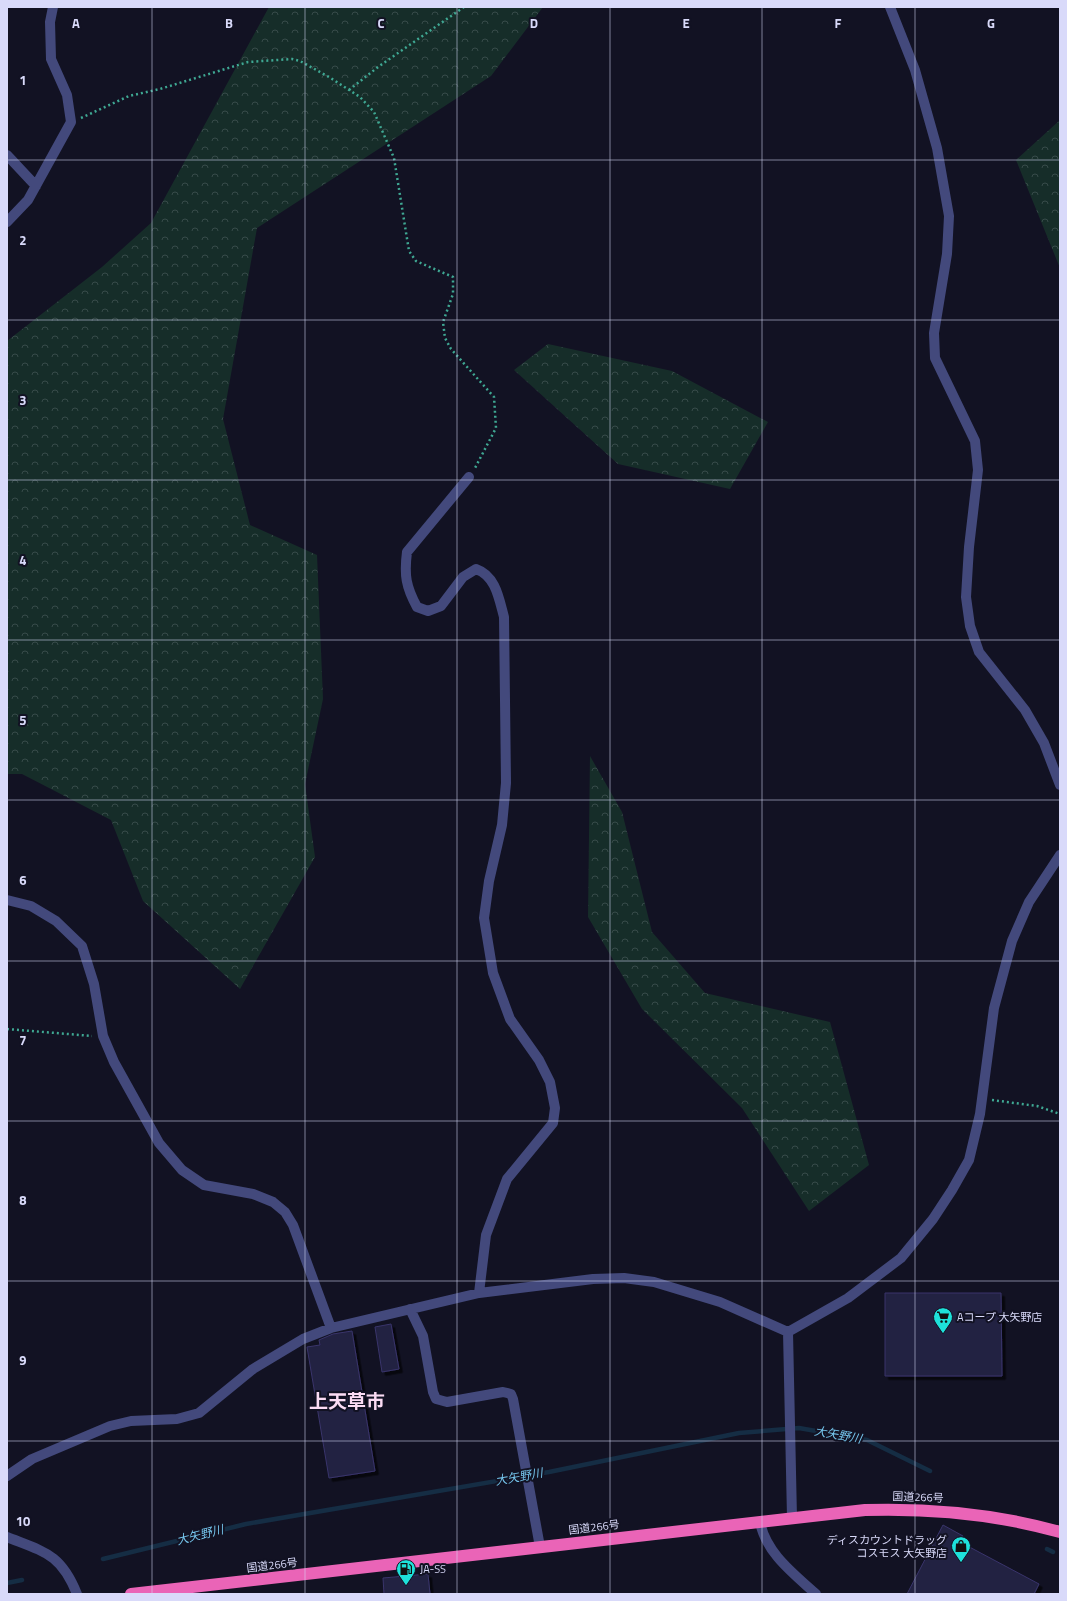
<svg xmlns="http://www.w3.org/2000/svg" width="1067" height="1601" viewBox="0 0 1067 1601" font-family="'Titillium Web','Noto Sans JP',sans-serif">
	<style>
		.forest { fill: url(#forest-crowns) }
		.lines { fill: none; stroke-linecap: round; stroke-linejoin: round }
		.stream { stroke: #152d44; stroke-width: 4.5 }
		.building { fill: #232042; stroke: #39356b; filter: url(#shadow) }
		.path { stroke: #3fa893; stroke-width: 2.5; stroke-dasharray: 2 3; stroke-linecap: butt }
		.minor { stroke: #43497c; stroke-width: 10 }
		.highway { stroke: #ea64b7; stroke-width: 12 }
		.grid { fill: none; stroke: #d9dafa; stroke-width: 1; stroke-opacity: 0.55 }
		.labels { text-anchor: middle; stroke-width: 4; stroke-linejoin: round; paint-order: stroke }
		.poi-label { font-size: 11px; fill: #d9dafa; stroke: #121223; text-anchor: start }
		.street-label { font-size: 11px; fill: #d9dafa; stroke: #121223 }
		.water-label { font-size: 12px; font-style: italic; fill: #75c5ec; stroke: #121223 }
		.town-label { font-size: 19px; font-weight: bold; fill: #fadbf3; stroke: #121223 }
		.grid-label { font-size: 13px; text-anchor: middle; font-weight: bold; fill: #d9dafa; stroke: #121223; stroke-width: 4; stroke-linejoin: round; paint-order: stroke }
	</style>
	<defs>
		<pattern id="forest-crowns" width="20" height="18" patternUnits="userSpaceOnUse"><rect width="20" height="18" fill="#162d29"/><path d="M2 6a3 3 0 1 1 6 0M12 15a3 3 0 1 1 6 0" fill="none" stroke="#374b49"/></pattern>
		<filter id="shadow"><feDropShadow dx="3.5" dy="3.5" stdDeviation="0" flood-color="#0009"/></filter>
	</defs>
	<rect width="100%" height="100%" fill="#121223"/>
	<path class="forest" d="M269,7H543L491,76L257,228L223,419L250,525L317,555L323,699L305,784L315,857L240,989L143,901L111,820L22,774H7V341L102,267L151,223Z
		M1060,120V268L1016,160Z
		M548,344L672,371L768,422L730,489L618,464L514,370Z
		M590,756L622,812L652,932L705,993L830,1022L869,1165L809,1211L742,1108L642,1009L588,917Z"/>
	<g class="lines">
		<path class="stream" d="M1047,1549L1053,1552
			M103,1559L246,1524L549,1472L739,1433L799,1428L867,1440L930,1471
			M7,1583L22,1580"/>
	</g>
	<path class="building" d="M885,1293H1001L1002,1376H885Z
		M391,1324L399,1369L382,1372L375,1327Z
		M352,1331L375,1471L329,1478L307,1347L320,1345L319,1340L333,1334Z
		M943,1525L963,1536L960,1542L1039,1584L1034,1594H907Z
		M428,1574L430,1594H384L383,1578Z"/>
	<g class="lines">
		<path class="path" d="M349,90L378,67L464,7
			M81,118L129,96L160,89L248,62L292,59L300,61L329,77L360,97L374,112L394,158L409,251L416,261L453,277V294L443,322L445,338L451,349L494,397L496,428L475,468
			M7,1029L92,1036
			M992,1100L1037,1106L1060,1114"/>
		<path class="minor" d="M890,7L915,70L937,148L949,216L947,254L934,333L935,358L975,441L978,470L969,547L966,597L970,626L979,652L1025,710L1044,743L1060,785
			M7,155L36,186
			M7,222L28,200L71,122L67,95L51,59L50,22L53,7
			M469,477L407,552C404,575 406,587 417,607L428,611L441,606L463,577L476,569C496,576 499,599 504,617L506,783L502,825L489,881L484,918L493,973L510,1019L539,1060L550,1082L555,1108L553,1123L507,1179L486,1235L479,1293
			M7,900L31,906L56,921L82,946L94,984L103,1036L114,1062L159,1143L182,1170L204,1185L253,1194L273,1202L285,1212L293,1225L331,1328
			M410,1309L423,1336L433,1392L436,1399L447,1402L503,1392L511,1394L513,1399L540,1547
			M788,1332L848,1298L901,1258L933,1219L952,1190L969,1160L980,1114L994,1008L1012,941L1029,902L1060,855
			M788,1332L792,1518
			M7,1476L32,1459L110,1426L131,1421L177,1419L199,1413L253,1369L303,1339L331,1328L479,1293L593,1279L624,1278L654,1282L720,1302L788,1332
			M760,1522C766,1553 793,1573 816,1594
			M7,1537C45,1552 61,1554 77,1594"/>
		<path class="highway" d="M131,1594L865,1510C932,1508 996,1514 1060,1532"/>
	</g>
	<path class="grid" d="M152,7V1594M305,7V1594M457,7V1594M610,7V1594M762,7V1594M915,7V1594M7,160H1060M7,320H1060M7,480H1060M7,640H1060M7,800H1060M7,961H1060M7,1121H1060M7,1281H1060M7,1441H1060"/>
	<defs>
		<symbol id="supermarket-pin" viewBox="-11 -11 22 30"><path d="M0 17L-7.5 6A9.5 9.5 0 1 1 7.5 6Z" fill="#1ee1da" stroke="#121223"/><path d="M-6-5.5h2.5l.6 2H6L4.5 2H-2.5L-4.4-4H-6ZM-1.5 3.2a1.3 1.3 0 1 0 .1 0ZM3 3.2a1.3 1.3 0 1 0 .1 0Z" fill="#111"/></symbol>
		<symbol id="shop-pin" viewBox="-11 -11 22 30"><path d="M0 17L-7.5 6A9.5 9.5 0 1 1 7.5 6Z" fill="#1ee1da" stroke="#121223"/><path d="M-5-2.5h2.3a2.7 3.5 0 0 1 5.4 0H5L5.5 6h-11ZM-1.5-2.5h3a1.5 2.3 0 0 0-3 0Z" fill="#111"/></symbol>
		<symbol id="fuel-pin" viewBox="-11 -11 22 30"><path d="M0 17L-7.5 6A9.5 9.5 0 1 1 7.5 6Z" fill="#1ee1da" stroke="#121223"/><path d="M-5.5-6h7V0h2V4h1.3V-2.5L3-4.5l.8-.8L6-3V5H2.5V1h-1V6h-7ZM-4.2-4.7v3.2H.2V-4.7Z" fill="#111"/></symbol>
	</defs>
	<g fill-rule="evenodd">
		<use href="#supermarket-pin" x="932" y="1306" width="22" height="30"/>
		<use href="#shop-pin" x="950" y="1535" width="22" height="30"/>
		<use href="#fuel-pin" x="395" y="1558" width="22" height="30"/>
	</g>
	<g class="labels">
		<g class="poi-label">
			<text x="957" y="1321">Aコープ 大矢野店</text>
			<text x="947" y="1544" text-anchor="end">ディスカウントドラッグ<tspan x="947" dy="13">コスモス 大矢野店</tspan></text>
			<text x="420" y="1573">JA-SS</text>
		</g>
		<g class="street-label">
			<text transform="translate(918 1497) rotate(2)" y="4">国道266号</text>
			<text transform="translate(594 1527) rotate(-7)" y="4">国道266号</text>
			<text transform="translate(272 1565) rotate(-7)" y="4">国道266号</text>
		</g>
		<g class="water-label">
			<text transform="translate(838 1435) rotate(10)" y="4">大矢野川</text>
			<text transform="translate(519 1477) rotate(-10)" y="4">大矢野川</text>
			<text transform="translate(200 1535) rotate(-14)" y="4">大矢野川</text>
		</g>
		<g class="town-label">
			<text x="347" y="1408">上天草市</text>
		</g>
	</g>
	<g class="grid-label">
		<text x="76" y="28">A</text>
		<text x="229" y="28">B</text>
		<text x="381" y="28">C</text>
		<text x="534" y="28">D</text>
		<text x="686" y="28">E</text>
		<text x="838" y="28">F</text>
		<text x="991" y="28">G</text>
		<text x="23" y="85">1</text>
		<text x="23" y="245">2</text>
		<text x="23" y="405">3</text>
		<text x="23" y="565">4</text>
		<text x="23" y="725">5</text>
		<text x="23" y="885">6</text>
		<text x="23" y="1045">7</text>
		<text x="23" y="1205">8</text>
		<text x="23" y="1365">9</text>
		<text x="23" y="1526">10</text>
	</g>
	<rect width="1067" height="1601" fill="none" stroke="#d9dafa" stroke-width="16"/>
</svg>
